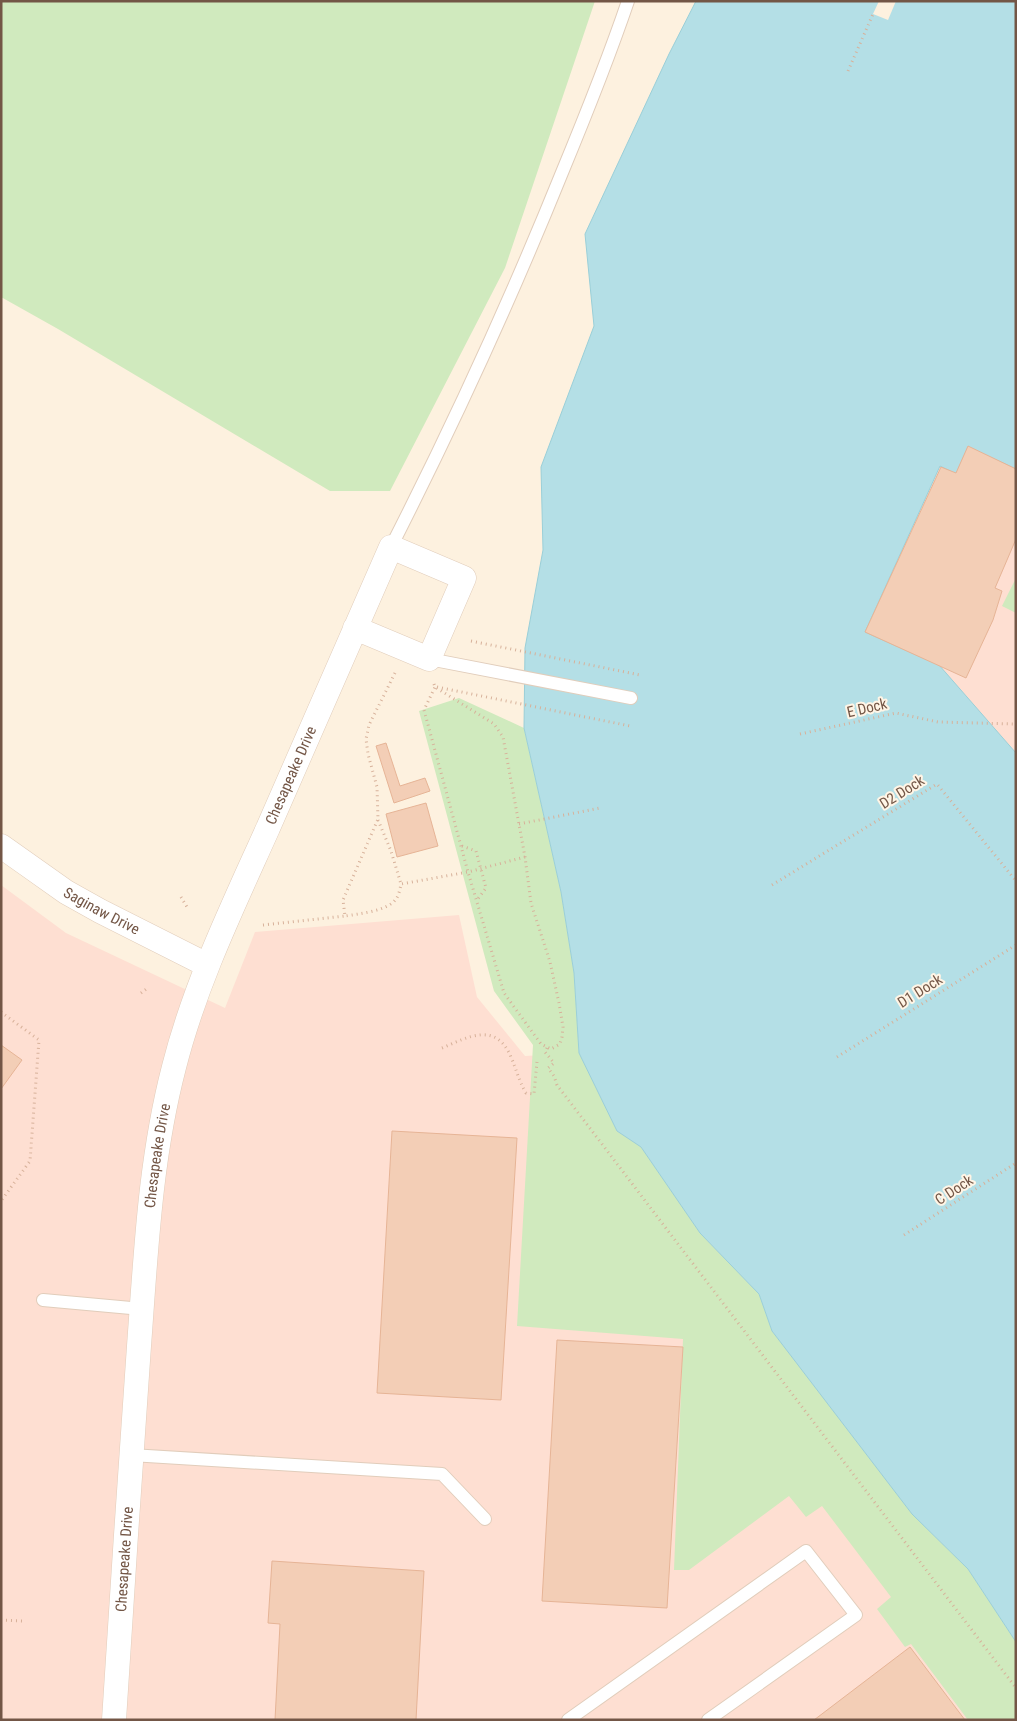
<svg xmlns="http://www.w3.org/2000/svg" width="1017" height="1721" viewBox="0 0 1017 1721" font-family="'Roboto Condensed',sans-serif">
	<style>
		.commercial { fill: #fedfd2 }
		.green { fill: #d0eabe }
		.water { fill: #b4dfe6; stroke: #9acfd8 }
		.pier { fill: #fdf1df }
		.building { fill: #f3ceb6; stroke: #e6b496 }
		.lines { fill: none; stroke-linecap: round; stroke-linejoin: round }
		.service-casing { stroke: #e1cdbb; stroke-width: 14 }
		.minor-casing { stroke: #e1cdbb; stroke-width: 25 }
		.path { stroke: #d7b19a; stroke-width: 3; stroke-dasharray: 1 4; stroke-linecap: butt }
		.service { stroke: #fff; stroke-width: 12 }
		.minor { stroke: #fff; stroke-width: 24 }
		.labels { text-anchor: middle; stroke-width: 4; stroke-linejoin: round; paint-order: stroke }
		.street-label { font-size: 15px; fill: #735646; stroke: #fff5e6 }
	</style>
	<rect width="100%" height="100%" fill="#fdf1df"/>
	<path class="commercial" d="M968,447L1016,469V753L939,665L865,632L940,466Z
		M1,885L66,933L225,1008L255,932L459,915L477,997L525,1056L579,1053L1016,1642V1720H1Z"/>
	<path class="green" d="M1,1H595L505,268L390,491H330L58,329L1,297Z
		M1016,578V613L1002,606Z
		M459,698L524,728L561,892L574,973L579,1053L617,1131L641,1147L700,1233L759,1294L772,1331L912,1514L968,1569L1016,1642V1720H968L911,1644L905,1647L877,1609L891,1597L822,1506L806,1517L789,1496L689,1570H674L683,1339L517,1326L533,1045L494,991L419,711Z"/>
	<path class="water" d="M696,1H1016V469L968,447L956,474L940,466L865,632L939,665L1016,753V1642L968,1569L912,1514L772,1331L759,1294L700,1233L641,1147L617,1131L579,1053L574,973L561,892L524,728L525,648L543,550L541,467L594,326L585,234L669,54Z"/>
	<path class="pier" d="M879,1H896L888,20L873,14Z"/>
	<path class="building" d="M968,446L1016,469V539L995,588L1002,591L993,620L966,678L865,632L941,467L956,473Z
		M386,743L400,786L425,778L430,791L394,803L376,746Z
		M426,803L438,846L397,857L386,814Z
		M1,1045L22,1060L1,1089Z
		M392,1131L517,1138L501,1400L377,1393Z
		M557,1340L683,1347L667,1608L542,1601Z
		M272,1561L424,1571L416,1720H275L280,1624L268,1623Z
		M910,1647L965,1720H814Z"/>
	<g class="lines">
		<defs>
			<path id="service" d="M391,547C453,425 510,301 561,175C585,117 608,60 628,1
				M429,659L631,698
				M43,1300L142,1309
				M131,1455L442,1474L485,1519
				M568,1720L806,1551L856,1615L708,1720"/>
			<g id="minor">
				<path id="s1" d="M1,846L66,892L100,911L207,965"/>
				<path id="s2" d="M114,1720C122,1595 130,1471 139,1346C146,1252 150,1159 174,1067C195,984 233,906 268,828C309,734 350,640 391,547L464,578L429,659L355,628"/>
			</g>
		</defs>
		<use href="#service" class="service-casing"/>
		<use href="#minor" class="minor-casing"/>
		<path class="path" d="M848,71L873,14
			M471,641L640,675
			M395,673L369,725L366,739L368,754L377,787L378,819L343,900L345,916C358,914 388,911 396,899C399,895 400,889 401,884L468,872L525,857
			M434,684L435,687L494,724L503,737L525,857L531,903L550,962L559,1003L563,1027L562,1037L560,1044L551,1049L541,1044L504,993L468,872L424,710L435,687
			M437,687L630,726
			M800,734L896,713L938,722L1016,724
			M378,820L391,851L401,884
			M519,824L600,808
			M462,846L476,851L486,888L477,900
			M772,885L937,784L1016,881
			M181,897L187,907
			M263,925L345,916
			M141,993L149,987
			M1,1012L39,1040L30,1161L1,1201
			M442,1048C468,1037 496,1021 511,1057C517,1071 518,1079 526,1093L534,1094L537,1062
			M547,1048L545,1052L554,1063L548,1068L554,1076L557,1085L1016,1688
			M837,1057L1016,945
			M904,1235L1016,1163
			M1,1620L22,1621"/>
		<use href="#service" class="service"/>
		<use href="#minor" class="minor"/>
	</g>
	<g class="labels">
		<g class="street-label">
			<text transform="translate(867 708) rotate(-13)" y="5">E Dock</text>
			<text dy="5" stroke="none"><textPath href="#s2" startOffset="971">Chesapeake Drive</textPath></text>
			<text transform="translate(902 792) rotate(-32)" y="5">D2 Dock</text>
			<text dy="5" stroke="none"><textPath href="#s1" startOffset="120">Saginaw Drive</textPath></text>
			<text transform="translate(920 991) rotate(-32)" y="5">D1 Dock</text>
			<text dy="5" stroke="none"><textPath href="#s2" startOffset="566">Chesapeake Drive</textPath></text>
			<text transform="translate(954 1190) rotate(-33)" y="5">C Dock</text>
			<text dy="5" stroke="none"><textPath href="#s2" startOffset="161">Chesapeake Drive</textPath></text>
		</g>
	</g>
	<rect width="1017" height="1721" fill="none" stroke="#735646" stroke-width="5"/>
</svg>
